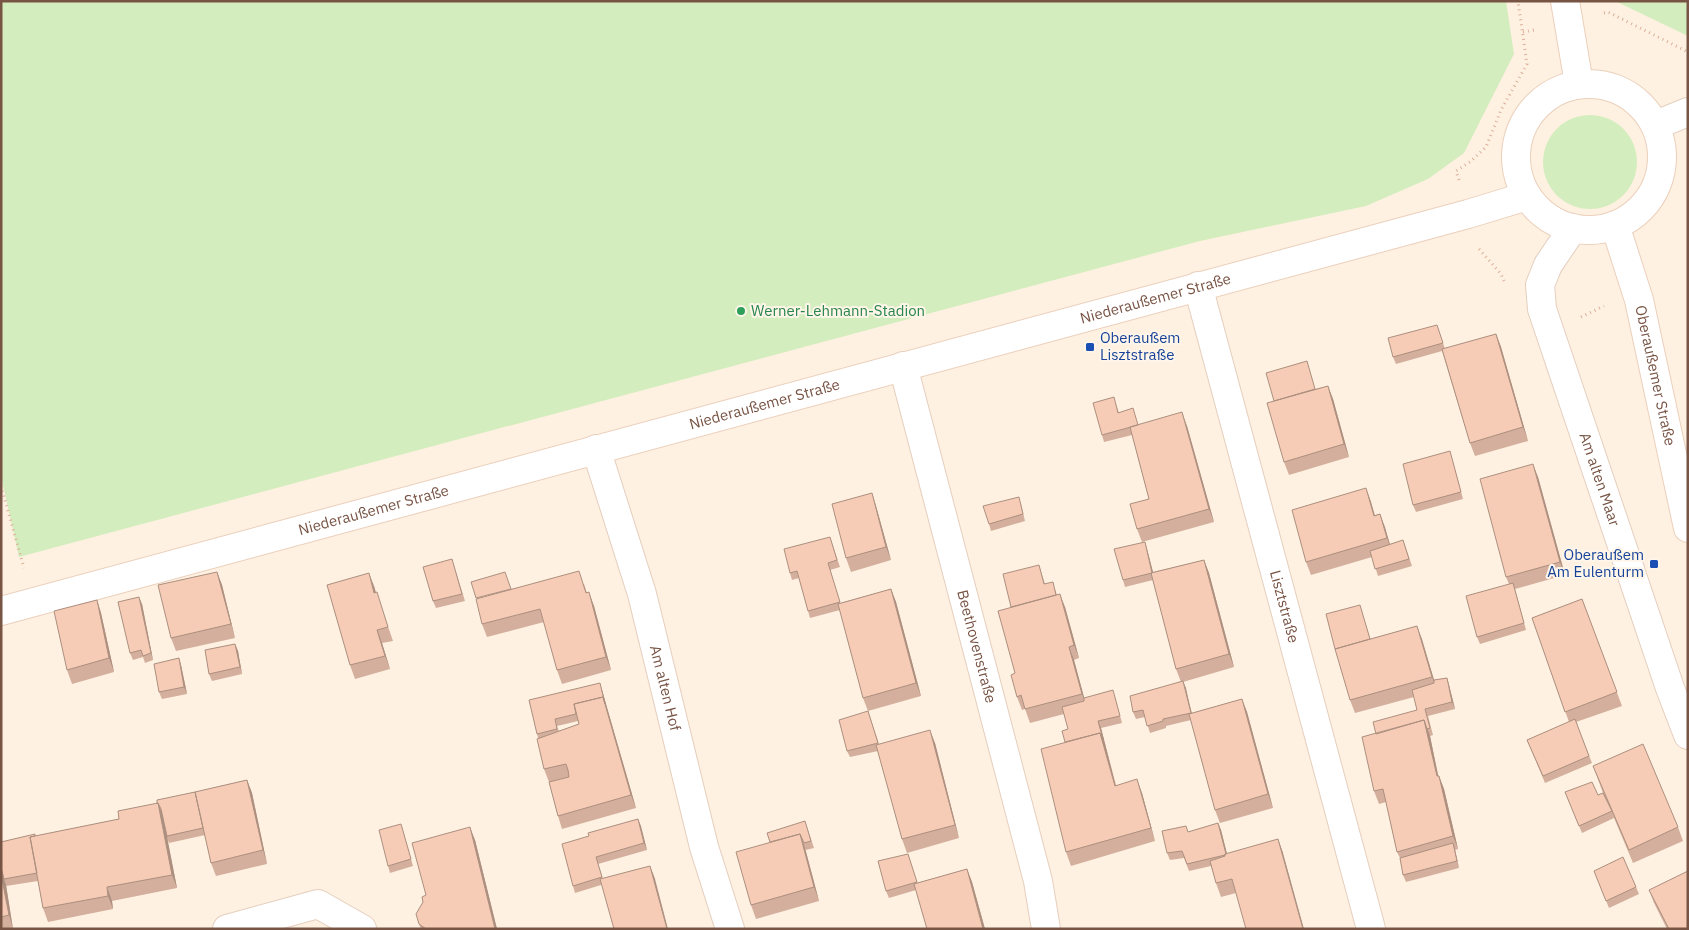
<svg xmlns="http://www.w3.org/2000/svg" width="1689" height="930" viewBox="0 0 1689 930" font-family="'IBM Plex Sans',sans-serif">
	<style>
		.green { fill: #d4edbe }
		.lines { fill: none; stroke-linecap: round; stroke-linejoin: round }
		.street-casing { stroke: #e5cebe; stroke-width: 30 }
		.secondary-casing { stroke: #ebcfbb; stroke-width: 30 }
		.path { stroke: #dbaf99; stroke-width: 3; stroke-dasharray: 1 4; stroke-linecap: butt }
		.street { stroke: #fff; stroke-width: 28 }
		.secondary { stroke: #fff; stroke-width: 28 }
		.wall { fill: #d4af9d; fill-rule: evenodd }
		.shaded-wall { fill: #ac8f7f }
		.building { fill: #f6ccb6; stroke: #ac8f7f }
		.leisure-dot { fill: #2e9e5b; stroke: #fff5e9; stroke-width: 2 }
		.transit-dot { fill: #1a4fb4; stroke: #fff5e9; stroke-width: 2 }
		.labels { text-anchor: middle; stroke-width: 4; stroke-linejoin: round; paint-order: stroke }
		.street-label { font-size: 15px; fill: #785445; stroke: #fff5e9 }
		.leisure-label { font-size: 15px; fill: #27864d; stroke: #fff5e9; text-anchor: start }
		.transit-label { font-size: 15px; fill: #164399; stroke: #fff5e9; text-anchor: start }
	</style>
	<rect width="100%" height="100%" fill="#fef1e1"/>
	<path class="green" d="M1,1H1506L1514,54L1464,153L1428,179L1366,206L1200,241L19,557L1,476Z
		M1615,1H1688V36Z
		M1543 162a47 47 0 1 1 94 0a47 47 0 1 1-94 0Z"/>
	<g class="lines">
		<defs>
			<g id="street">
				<path d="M1656,125L1688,112"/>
				<path id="s1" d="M1573,228L1548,265L1540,285L1542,309L1670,688L1688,735"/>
				<path id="s2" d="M1198,286L1371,929"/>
				<path id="s3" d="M903,366L1038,881L1046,929"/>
				<path id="s4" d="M596,449L642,594L704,847L730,929"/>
				<path d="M227,929L318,904L362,929"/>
			</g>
			<g id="secondary">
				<path d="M1565,1L1579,84"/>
				<circle cx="1589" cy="157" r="73"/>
				<path id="s5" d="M1615,225L1639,300L1688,528"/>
				<path id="s6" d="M1,611L1468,214L1527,196"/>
			</g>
		</defs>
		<use href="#street" class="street-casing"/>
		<use href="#secondary" class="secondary-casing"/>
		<path class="path" d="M1604,13L1608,12L1688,52
			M1523,32L1534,30
			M1459,180L1456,171L1470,162L1486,147L1501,110L1527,64L1518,1
			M1479,249L1501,274L1504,281
			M1581,317L1604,306
			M1,486L24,568"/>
		<use href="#street" class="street"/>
		<use href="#secondary" class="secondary"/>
	</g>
	<path class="wall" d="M1437,325L1445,349L1496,334L1501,347L1528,441L1475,456L1470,443L1442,351L1396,364L1393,357Z
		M1307,361L1315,389L1328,386L1333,399L1349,457L1289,475L1284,462L1274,401Z
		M1116,404L1119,413L1139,425L1187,426L1214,522L1142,542L1137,529L1149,499L1132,435L1104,442L1102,435Z
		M1452,458L1463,499L1416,512L1413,505Z
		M1538,477L1565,575L1515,589L1526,630L1480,644L1477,637L1509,584L1506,577Z
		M1366,488L1371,502L1375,515L1380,514L1390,544L1403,540L1412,566L1378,576L1372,557L1311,575L1306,562Z
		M872,493L876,506L891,560L851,572L846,558Z
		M1021,504L1025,521L991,531L989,524Z
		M830,537L840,567L830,570L840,603L891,589L896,602L921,696L868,711L879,744L935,743L959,838L907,853L902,839L878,751L850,757L847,751L868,711L863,698L840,610L810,618L799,578L792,580L790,573Z
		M1145,542L1147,549L1153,572L1204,560L1209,573L1234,667L1183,682L1192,713L1242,699L1247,712L1273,808L1220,823L1215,810L1191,720L1166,726V728L1150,733L1145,717L1136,719L1133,712L1181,682L1176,669L1153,580L1125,587L1123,580Z
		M452,559L465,601L436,608L433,601Z
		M1039,565L1045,584L1055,589L1057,595L1065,607L1079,658L1074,660L1084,698L1115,697L1122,723L1101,728L1116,785L1142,793L1155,841L1071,866L1066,852L1065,742L1068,729L1064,714L1030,723L1025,709L1022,710L1017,697L1015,673L1011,607Z
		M217,572L222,585L235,638L176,651L171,638Z
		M584,584L587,593L594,606L611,670L562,684L557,670L544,622L487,637L482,624L511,589Z
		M374,586L376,592L381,606L393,641L382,643L390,669L355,679L350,665Z
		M1582,599L1622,706L1576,722L1592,763L1545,783L1527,740L1569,722L1532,618Z
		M97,600L101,613L114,672L72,684L67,670Z
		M142,604L153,660L145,663L143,657L133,660L130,653Z
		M1360,605L1370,639L1417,626L1434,680L1447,678L1449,685L1455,709L1428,716L1433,735L1430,736L1438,776H1439L1444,789L1458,849L1455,850L1459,868L1406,882L1403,875L1400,858L1397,852L1386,802L1379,804L1374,791L1376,734L1417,710L1414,697L1355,713L1350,700Z
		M235,644L238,651L242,674L212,681L209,674Z
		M179,658L181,665L187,694L162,699L159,692Z
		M602,690L608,711L636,808L562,829L558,816L549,782L544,769L538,738L529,700ZM578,721L579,724L559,731L557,726Z
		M1593,766L1678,827L1683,841L1633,863L1614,818L1582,833L1565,792L1598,795L1603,793Z
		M247,780L252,793L267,864L216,876L211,863L205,835L169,843L167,838L177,888L112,901L113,909L48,922L43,908L38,881L6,886V885L13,929H1V842L36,836L119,819L157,803L195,792Z
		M638,819L647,850L598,864L603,879L650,866L655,879L601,885L575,893L573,886L589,836Z
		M805,821L814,848L806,850L805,848L819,901L756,919L751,905L770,842Z
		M1218,823L1221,830L1227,854L1278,839L1283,853L1236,893L1221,897L1216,883L1211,866L1189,871L1184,858L1170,860L1167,853L1188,832Z
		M403,831L413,866L390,873L388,866Z
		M475,840L497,929H421L419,924L423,902L426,895Z
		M908,854L917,883L967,869L972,882L985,929H927L916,890L889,898L886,891Z
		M1594,871L1636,887L1639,894L1609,908Z
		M1649,890L1688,929H1667L1654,903Z"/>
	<path class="shaded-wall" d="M1496,334L1501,347L1528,441L1523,427Z
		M1328,386L1333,399L1349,457L1344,444Z
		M1182,412L1187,426L1214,522L1209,509Z
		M1533,464L1538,477L1565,575L1560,562Z
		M1366,488L1371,502L1378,529L1374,516Z
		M872,493L876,506L891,560L886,547Z
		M1380,514L1385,527L1392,552L1387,538Z
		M1145,542L1147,549L1155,580L1152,573Z
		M1204,560L1209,573L1234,667L1229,654Z
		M217,572L222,585L235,638L231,624Z
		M369,573L374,586L379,606L374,593Z
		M891,589L896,602L921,696L916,683Z
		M589,592L594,606L611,670L606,657Z
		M1060,594L1065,607L1079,658L1074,645Z
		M139,597L142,604L153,660L151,653Z
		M97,600L101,613L114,672L109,658Z
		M1417,626L1422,639L1437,690L1432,677Z
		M377,630L382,643L390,669L385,656Z
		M235,644L238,651L242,674L240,667Z
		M1069,647L1074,660L1087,708L1082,694Z
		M179,658L181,665L187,694L184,687Z
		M1447,678L1449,685L1455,709L1452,702Z
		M1183,681L1186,688L1193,720L1191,713Z
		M600,683L608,711L605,704Z
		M603,697L608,711L636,808L631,795Z
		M1242,699L1247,712L1273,808L1268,794Z
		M1424,720L1430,736L1441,789L1437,776Z
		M1098,721L1101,728L1119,799L1115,786L1100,733Z
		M930,730L935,743L959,838L955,825Z
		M1439,776L1444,789L1458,849L1453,836Z
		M1137,779L1142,793L1155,841L1151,828Z
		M247,780L252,793L267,864L263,850Z
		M158,803L163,816L177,888L172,875Z
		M638,819L641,826L647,850L644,843Z
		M1218,823L1221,830L1229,862L1226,855Z
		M470,827L475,840L497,929H495Z
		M800,834L805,848L819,901L814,887Z
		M1278,839L1283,853L1304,929H1303Z
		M1453,843L1455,850L1459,868L1457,861Z
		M1,860L4,879L6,885L13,929L9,915L1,874Z
		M650,866L655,879L668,929H667Z
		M967,869L972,882L985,929H983Z
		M107,887L112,901L113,909L108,896Z"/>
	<path class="building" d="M1437,325L1443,343L1393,357L1388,338Z
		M1496,334L1523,427L1470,443L1442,349Z
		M1307,361L1315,389L1274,401L1266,373Z
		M1328,386L1344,444L1284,462L1267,403Z
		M1114,397L1118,413L1133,408L1138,425L1102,435L1093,403Z
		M1182,412L1209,509L1137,529L1130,504L1149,499L1130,427Z
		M1450,451L1461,492L1413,505L1403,464Z
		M1533,464L1560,562L1506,577L1480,479Z
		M1366,488L1374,516L1380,514L1387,538L1306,562L1292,510Z
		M872,493L886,547L846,558L832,504Z
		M1019,497L1023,514L989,524L983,506Z
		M830,537L837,560L828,563L840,602L808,611L797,571L790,573L784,549Z
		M1403,540L1409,559L1375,569L1370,551Z
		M1145,542L1152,573L1123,580L1114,549Z
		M452,559L462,594L433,601L423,567Z
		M1204,560L1229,654L1176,669L1151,573Z
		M1039,565L1044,584L1053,582L1056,595L1011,607L1003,574Z
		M579,571L586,593L589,592L606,657L557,670L540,609L482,624L476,599Z
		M217,572L231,624L171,638L158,585Z
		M505,572L511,589L476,598L471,582Z
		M369,573L374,593L377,592L388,627L377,630L385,656L350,665L327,585Z
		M1513,583L1524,623L1477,637L1466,596Z
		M891,589L916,683L863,698L838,604Z
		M1060,594L1074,645L1069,647L1082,694L1025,709L1021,695L1017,697L1011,675L1015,673L998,611Z
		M139,597L151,653L143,656L141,650L130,653L118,602Z
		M1582,599L1617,692L1565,712L1532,618Z
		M97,600L109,658L67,670L54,611Z
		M1360,605L1370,639L1335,649L1326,614Z
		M1417,626L1432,677L1350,700L1335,649Z
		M235,644L240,667L209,674L205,650Z
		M179,658L184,687L159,692L154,664Z
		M1447,678L1452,702L1425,709L1430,728L1427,729L1424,720L1376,734L1373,722L1417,710L1412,690L1434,683V680Z
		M1183,681L1191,713L1163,719V721L1147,726L1143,710L1133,712L1130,696Z
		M600,683L605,704L603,697L574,704L576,714L555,719L557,729L537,734L529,700Z
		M1113,690L1120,716L1098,721L1103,739L1100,733L1065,742L1062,731L1068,729L1062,707L1084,701V698Z
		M603,697L631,795L558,816L549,782L569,777L568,770L566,764L544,769L537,739L579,724L574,704Z
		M1242,699L1268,794L1215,810L1189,714Z
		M868,711L878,743L847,751L839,720Z
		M1575,719L1589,756L1543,776L1527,740Z
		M1424,720L1437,776H1439L1453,836L1397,852L1383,789L1374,791L1362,737Z
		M930,730L955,825L902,839L876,745Z
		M1100,733L1115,786L1137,779L1151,828L1066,852L1041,749Z
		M1643,744L1678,827L1629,850L1593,766Z
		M247,780L263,850L211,863L195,792Z
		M1592,782L1598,795L1603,793L1612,811L1579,826L1565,792Z
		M195,792L203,828L167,836L161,809L158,803H157V800Z
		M158,803L172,875L107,887L108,896L43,908L30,837L119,819L118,811Z
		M638,819L644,843L596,857L602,877L573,886L562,844L589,836L588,833Z
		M805,821L811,841L804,843L800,834L770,842L767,833Z
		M1218,823L1226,854L1225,855L1187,864L1182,851L1167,853L1162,831L1186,826L1188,832Z
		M401,824L411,859L388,866L379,830Z
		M470,827L495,929H426L419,924L416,914L423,902L422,897L426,895L412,843Z
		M35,834V836L30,837L37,873L4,879L1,867V842Z
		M800,834L814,887L751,905L736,852Z
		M1278,839L1303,929H1246L1232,879L1216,883L1210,861L1225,856V854Z
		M1453,843L1457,861L1403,875L1400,858Z
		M908,854L917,882L886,891L878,861Z
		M1623,857L1636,887L1606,901L1594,871Z
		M650,866L667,929H614L600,879Z
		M967,869L983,929H927L914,884Z
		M1688,871V929H1669L1649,890Z
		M1,874L9,915L1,917Z"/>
	<circle class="leisure-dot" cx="741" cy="311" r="5"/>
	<g class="transit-dot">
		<rect x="1085" y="342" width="10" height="10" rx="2.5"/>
		<rect x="1649" y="559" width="10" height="10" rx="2.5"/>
	</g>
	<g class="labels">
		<g class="street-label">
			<text dy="5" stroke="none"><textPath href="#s6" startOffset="1196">Niederaußemer Straße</textPath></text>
			<text dy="5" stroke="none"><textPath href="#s5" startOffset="156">Oberaußemer Straße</textPath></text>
			<text dy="5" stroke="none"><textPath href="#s6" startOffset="791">Niederaußemer Straße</textPath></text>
			<text dy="5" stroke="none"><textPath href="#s1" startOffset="270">Am alten Maar</textPath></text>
			<text dy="5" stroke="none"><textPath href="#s6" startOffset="386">Niederaußemer Straße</textPath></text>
			<text dy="5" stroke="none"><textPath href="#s2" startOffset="332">Lisztstraße</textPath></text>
			<text dy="5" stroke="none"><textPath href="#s3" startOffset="290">Beethovenstraße</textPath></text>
			<text dy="5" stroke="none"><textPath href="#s4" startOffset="249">Am alten Hof</textPath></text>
		</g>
		<g class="leisure-label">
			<text x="751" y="316">Werner-Lehmann-Stadion</text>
		</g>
		<g class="transit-label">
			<text x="1100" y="343">Oberaußem<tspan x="1100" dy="17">Lisztstraße</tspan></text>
			<text x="1644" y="560" text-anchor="end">Oberaußem<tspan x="1644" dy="17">Am Eulenturm</tspan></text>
		</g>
	</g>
	<rect width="1689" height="930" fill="none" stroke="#785445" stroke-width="5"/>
</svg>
